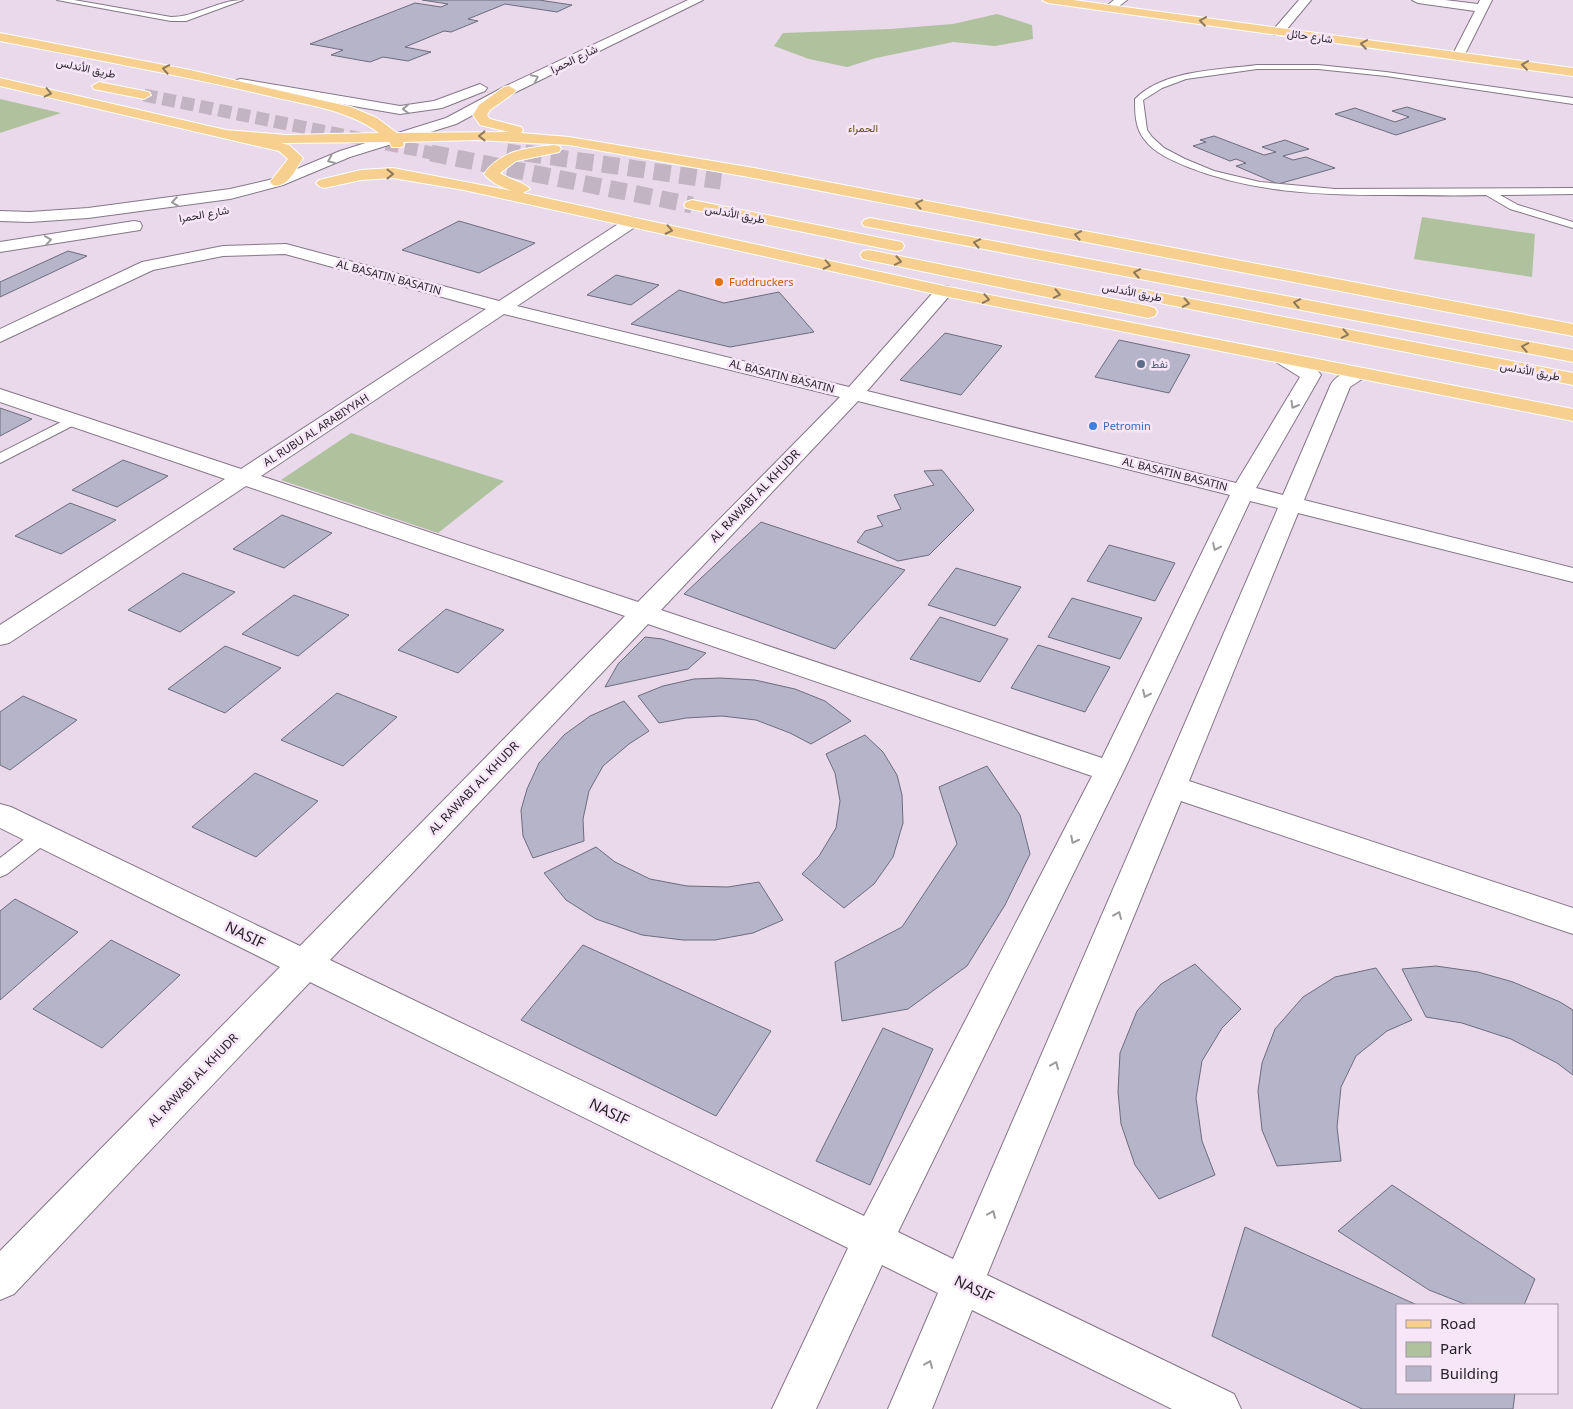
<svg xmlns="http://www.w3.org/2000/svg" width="1573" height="1409" viewBox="0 0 1573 1409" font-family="'Noto Sans',Vazirmatn,sans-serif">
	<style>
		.green { fill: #afc29d }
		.building { fill: #b5b4c9; stroke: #6d6c7f }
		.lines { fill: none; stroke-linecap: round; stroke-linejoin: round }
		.primary-tunnel-far1 { stroke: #c2b4c3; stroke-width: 13; stroke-dasharray: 13 6; stroke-linecap: butt }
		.primary-tunnel { stroke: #c2b4c3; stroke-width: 17; stroke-dasharray: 17 9; stroke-linecap: butt }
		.lane-casing { stroke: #857787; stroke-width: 2 }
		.street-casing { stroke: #857787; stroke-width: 2 }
		.secondary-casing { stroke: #857787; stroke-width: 2 }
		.primary-casing { stroke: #fff; stroke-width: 2 }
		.lane { fill: #fff; fill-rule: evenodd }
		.street { fill: #fff; fill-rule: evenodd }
		.secondary { fill: #fff; fill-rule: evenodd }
		.primary { fill: #f7d08f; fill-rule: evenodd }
		.oneway { stroke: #8e785a }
		.oneway2 { stroke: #9c9a9d }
		.food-dot { fill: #e8710a; stroke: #f6e6f8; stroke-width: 2 }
		.service-dot { fill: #5c6f8a; stroke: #f6e6f8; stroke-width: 2 }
		.shop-dot { fill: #3f7fe0; stroke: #f6e6f8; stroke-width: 2 }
		.labels { text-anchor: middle; stroke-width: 5; stroke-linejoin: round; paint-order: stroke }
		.far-street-label { font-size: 11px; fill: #241f25; stroke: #f6e6f8 }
		.far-neighbourhood-label { font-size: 11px; fill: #604d10; stroke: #f6e6f8 }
		.far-food-label { font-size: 11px; fill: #c56008; stroke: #f6e6f8; text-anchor: start }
		.far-service-label { font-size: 11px; fill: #4e5e75; stroke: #f6e6f8; text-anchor: start }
		.far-shop-label { font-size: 11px; fill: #366cbe; stroke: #f6e6f8; text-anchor: start }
		.street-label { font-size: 12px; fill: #241f25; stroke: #f6e6f8 }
		.near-street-label { font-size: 15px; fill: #241f25; stroke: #f6e6f8 }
	</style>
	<rect width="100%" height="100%" fill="#e9d9eb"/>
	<path class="green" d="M997,14L1032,25L1033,39L995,46L953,42L876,58L847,67L809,59L774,46L783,33L890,29L953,24Z
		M0,99L61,113L0,133Z
		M1422,217L1535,234L1532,277L1414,259Z
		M351,433L504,481L438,533L281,480Z"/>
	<path class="building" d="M422,0H539L572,5L557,12L505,4L468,19L478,21L451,32L444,31L405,47L431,52L408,61L383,57L370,62L331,55L343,50L310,44L415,3L441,7L448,4Z
		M1407,107L1446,119L1396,135L1335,114L1355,108L1395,122L1409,117L1392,111Z
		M1214,136L1264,155L1276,152L1262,147L1285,140L1309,149L1283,156L1293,160L1306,157L1335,168L1278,184L1236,166L1246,163L1236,159L1230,161L1193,146L1206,142L1200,140Z
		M459,221L535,243L479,273L402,250Z
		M68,251L87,256L0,297V282Z
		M616,275L659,285L631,305L587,295Z
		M679,290L724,303L779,292L814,332L730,347L631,324Z
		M945,333L1002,346L961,395L900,380Z
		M1119,340L1190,355L1169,393L1095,377Z
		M0,408L32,419L0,436Z
		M123,460L168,476L117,507L72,490Z
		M942,470L974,510L929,555L898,561L857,542L865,531L883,526L877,516L901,509L894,495L934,485L924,471Z
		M70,503L116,520L61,554L15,536Z
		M282,515L332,533L284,568L233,549Z
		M761,522L905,570L835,649L684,594Z
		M1109,545L1175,563L1155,601L1087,581Z
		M956,568L1021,587L995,626L928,605Z
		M183,573L235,592L180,632L128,610Z
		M294,595L349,615L298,656L242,634Z
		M1072,598L1142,618L1120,659L1048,637Z
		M446,609L504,630L458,673L398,650Z
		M940,617L1008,639L980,682L910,659Z
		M645,637L662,639L706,653L688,669L605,687L618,664Z
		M1038,645L1110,667L1085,712L1011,688Z
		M225,646L281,668L225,713L168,689Z
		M720,678L755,680L795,689L825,701L851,721L811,744L790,733L756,720L722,716L686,718L659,723L638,696L663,686L694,679Z
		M337,693L397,717L343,766L281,740Z
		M23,696L77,720L10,770L0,765V712Z
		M624,701L649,731L629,744L603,766L589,791L583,819L584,841L533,858L523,836L521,810L527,789L539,763L564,735L590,716Z
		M865,735L883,752L897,775L902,795L903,823L893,857L874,884L844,908L802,874L819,856L836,828L840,801L835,773L826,754Z
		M987,766L1020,815L1030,854L1005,905L967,966L908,1009L842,1021L835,962L902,927L957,844L939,787Z
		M255,773L318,801L256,857L192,827Z
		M596,847L615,862L650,879L687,886L728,887L759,882L783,920L753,933L715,940H683L642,935L596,919L566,900L544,873Z
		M15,899L78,932L0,1000V911Z
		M111,940L180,975L102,1048L33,1009Z
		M583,945L771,1031L716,1116L521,1020Z
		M1195,964L1241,1009L1222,1028L1202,1061L1196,1098L1202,1141L1215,1175L1159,1199L1135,1165L1121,1124L1118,1092L1120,1053L1137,1011L1161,984Z
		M1436,966L1478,972L1513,982L1560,1002L1573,1010V1075L1557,1063L1511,1039L1462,1023L1426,1017L1402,969Z
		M1376,968L1412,1020L1387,1031L1356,1056L1341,1087L1337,1127L1341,1161L1277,1166L1262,1130L1258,1091L1262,1063L1275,1029L1303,997L1335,977Z
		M883,1028L933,1049L870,1185L816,1161Z
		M1392,1185L1535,1279L1524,1305H1467L1429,1290L1338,1231Z
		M1245,1227L1417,1305H1397V1393H1515L1513,1409H1362L1212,1336Z"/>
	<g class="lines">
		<path class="primary-tunnel-far1" d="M144,95L437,154
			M507,150L533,154"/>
		<path class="primary-tunnel" d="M431,153L692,205
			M525,153L721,181"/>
		<defs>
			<path id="lane" d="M57,0H74L171,17C196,17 218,0 243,0L186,21H171Z
				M1257,65H1318L1386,72L1573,98V104L1386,76L1318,69H1257L1186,79L1162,88L1143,100L1147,130L1152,137L1164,148L1185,159L1214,171L1260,182L1335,189L1573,188V194L1500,195L1518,205L1573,222V228L1510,209L1486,195C1454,196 1423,195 1391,195C1321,195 1254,193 1188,167C1173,161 1154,153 1144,139C1135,127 1135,113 1135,99C1163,70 1219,70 1257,65Z
				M73,416L80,420L78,423L0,463V453Z
				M42,829L49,831L52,836L49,841L7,874L0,877V858L35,831Z"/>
			<path id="street" d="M1114,0H1127L1114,10H1106L1104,8Z
				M1299,0H1311L1282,35H1274L1272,32L1274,29Z
				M1412,0H1445L1478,4L1480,0H1492L1464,56L1458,60L1452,56L1475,11L1418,3Z
				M632,217L638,219L640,222L638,225L517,306L849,387L938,287L944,286L950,287L953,291L950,295L867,391L1236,483L1300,377L1276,362L1273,358L1276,354C1291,350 1305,363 1318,371L1321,375L1256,488L1283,495L1331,384C1338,374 1353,366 1365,369L1368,373L1365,377L1350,387L1304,500L1573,568V582L1298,513L1189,781L1573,908V934L1181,801L987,1275L1234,1394L1241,1409H1172L972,1310L932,1409H888L938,1293L882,1265L816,1409H772L848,1248L310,982L14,1294L0,1300V1251L280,967L0,828V804L11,807L300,946L625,616L246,486L9,643L0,645V625L225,479L0,402V389L241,469L486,309L285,254L223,256L153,270L0,342V329L142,262L223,246L286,244L499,301L626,219ZM504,314L840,397L638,602L261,476ZM858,401L1230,495L1102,758L661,610ZM1250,501L1278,508L953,1259L898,1232L1126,766ZM648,624L1092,776L864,1216L330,960Z"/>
			<path id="secondary" d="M688,0H703L514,93L456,124L350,157L283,185L230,199L88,218L30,222L0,221V211L30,212L88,208L230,189L273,179L340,151L446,118L504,87Z
				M241,79L400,106L434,101L480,84L487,88L485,91L442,108L400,114L236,86L234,83L236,80Z
				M134,221L140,222L142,226L140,230L0,252V242Z"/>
			<path id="primary" d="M1042,0H1073L1573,68V76L1048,3Z
				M0,33L190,70L351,107L377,118L397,133L509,132L480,125L473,115L479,105L504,87L509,86L516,90L514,93L490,110L487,115L490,119L521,127L523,130L521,133L569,137L754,168L1573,324V336L754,178L569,145L477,140L403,142L404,144L402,147H392L389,142L281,143L289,145L303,158C296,169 287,189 273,185L270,182L288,159L279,151L0,86V78L226,130L286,135L379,133C346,108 300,104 261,94C174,74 87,58 0,41Z
				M99,82L149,92L151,95L144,99L94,89L92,86Z
				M554,145L559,146L561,149L559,152L516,161L500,173C508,179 526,183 530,189L523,193L944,286L1573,409V421L944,296L464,190L393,178L361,180L324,188L319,186L316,183L319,180L361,170L393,168L512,191C501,187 492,183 484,174C501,150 527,148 554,145Z
				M692,200L896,241L902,242L904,246L902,250L896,251L686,208L684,205L686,202Z
				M870,218L1573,350V362L864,226L862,223L864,220Z
				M869,250L1148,306L1155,308L1157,312L1155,316L1148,318L863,259L860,255L863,251Z
				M1125,286L1573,373V385L1119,295L1116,291L1119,287Z"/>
		</defs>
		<use href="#lane" class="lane-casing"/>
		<use href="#street" class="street-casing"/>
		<use href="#secondary" class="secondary-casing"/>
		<use href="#primary" class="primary-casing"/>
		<use href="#lane" class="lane"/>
		<use href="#street" class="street"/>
		<use href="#secondary" class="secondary"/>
		<use href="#primary" class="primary"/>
	</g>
	<defs><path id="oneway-chevron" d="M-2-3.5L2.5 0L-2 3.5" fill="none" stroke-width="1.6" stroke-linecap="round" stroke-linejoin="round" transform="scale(1.25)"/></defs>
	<g class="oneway">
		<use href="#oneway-chevron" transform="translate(1203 21) rotate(-172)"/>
		<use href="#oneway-chevron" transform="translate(1364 44) rotate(-172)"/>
		<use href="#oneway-chevron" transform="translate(1525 65) rotate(-172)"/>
		<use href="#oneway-chevron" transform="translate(166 69) rotate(-169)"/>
		<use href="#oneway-chevron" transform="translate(48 93) rotate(13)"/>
		<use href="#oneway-chevron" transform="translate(482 136) rotate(-180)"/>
		<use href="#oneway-chevron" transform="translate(390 174)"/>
		<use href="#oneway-chevron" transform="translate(919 204) rotate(-169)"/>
		<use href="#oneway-chevron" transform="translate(669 230) rotate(12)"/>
		<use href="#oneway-chevron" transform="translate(1078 235) rotate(-169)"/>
		<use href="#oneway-chevron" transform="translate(977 243) rotate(-169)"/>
		<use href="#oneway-chevron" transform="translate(898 261) rotate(11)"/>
		<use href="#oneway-chevron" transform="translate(827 265) rotate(12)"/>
		<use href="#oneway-chevron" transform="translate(1137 273) rotate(-169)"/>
		<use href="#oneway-chevron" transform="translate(1057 294) rotate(11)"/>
		<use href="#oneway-chevron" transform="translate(986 299) rotate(11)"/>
		<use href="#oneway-chevron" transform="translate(1186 303) rotate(11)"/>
		<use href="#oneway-chevron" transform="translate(1297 303) rotate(-169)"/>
		<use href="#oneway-chevron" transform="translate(1345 334) rotate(11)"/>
		<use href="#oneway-chevron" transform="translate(1525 347) rotate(-169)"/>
	</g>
	<g class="oneway2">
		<use href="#oneway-chevron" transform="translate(535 78) rotate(-26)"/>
		<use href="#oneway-chevron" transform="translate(406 109) rotate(178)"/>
		<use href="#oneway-chevron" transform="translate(331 160) rotate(157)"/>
		<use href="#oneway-chevron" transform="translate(175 202) rotate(172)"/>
		<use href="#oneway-chevron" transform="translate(48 240) rotate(-9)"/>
		<use href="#oneway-chevron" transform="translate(1294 405) rotate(120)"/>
		<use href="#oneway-chevron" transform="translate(1216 547) rotate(115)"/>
		<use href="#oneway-chevron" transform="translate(1146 694) rotate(115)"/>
		<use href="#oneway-chevron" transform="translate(1074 840) rotate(117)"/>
		<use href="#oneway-chevron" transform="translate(1118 915) rotate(-67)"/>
		<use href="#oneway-chevron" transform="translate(1055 1065) rotate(-67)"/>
		<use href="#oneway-chevron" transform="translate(992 1214) rotate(-67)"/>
		<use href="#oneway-chevron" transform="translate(929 1364) rotate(-67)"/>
	</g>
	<circle class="food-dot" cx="719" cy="282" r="5"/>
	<circle class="service-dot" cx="1141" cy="364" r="5"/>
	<circle class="shop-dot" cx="1093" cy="426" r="5"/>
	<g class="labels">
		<g class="far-street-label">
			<text transform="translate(1310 36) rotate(8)" y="4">شارع حائل</text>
			<text transform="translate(574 59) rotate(-26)" y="4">شارع الحمرا</text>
			<text transform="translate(86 68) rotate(12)" y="4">طريق الأندلس</text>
			<text transform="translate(204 214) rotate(-10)" y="4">شارع الحمرا</text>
			<text transform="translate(735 214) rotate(11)" y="4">طريق الأندلس</text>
			<text transform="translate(389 277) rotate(15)" y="4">AL BASATIN BASATIN</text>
			<text transform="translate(1132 292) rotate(11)" y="4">طريق الأندلس</text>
			<text transform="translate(1530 371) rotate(11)" y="4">طريق الأندلس</text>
			<text transform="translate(782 376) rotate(14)" y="4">AL BASATIN BASATIN</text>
			<text transform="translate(316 430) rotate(-33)" y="4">AL RUBU AL ARABIYYAH</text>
			<text transform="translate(1175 474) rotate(14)" y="4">AL BASATIN BASATIN</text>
		</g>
		<g class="far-neighbourhood-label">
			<text x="863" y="132">الحمراء</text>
		</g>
		<g class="far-food-label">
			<text x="729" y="286">Fuddruckers</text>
		</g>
		<g class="far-service-label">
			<text x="1151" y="368">نفط</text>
		</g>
		<g class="far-shop-label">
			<text x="1103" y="430">Petromin</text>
		</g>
		<g class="street-label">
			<text transform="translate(755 496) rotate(-46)" y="4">AL RAWABI AL KHUDR</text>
			<text transform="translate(474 788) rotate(-46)" y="4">AL RAWABI AL KHUDR</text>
			<text transform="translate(193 1080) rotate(-46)" y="4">AL RAWABI AL KHUDR</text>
		</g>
		<g class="near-street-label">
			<text transform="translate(245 935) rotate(26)" y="5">NASIF</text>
			<text transform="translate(609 1112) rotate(26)" y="5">NASIF</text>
			<text transform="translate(974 1289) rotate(26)" y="5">NASIF</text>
		</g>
	</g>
	<rect x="1396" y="1304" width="162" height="90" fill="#f6e6f8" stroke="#a296a4"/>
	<rect x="1406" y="1320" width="25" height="8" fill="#f7d08f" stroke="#a296a4"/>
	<text x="1440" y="1329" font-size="15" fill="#241f25">Road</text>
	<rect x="1406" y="1342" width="25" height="15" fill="#afc29d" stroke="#a296a4"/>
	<text x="1440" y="1354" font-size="15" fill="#241f25">Park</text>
	<rect x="1406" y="1366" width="25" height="15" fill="#b5b4c9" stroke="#a296a4"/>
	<text x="1440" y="1379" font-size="15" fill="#241f25">Building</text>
</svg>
